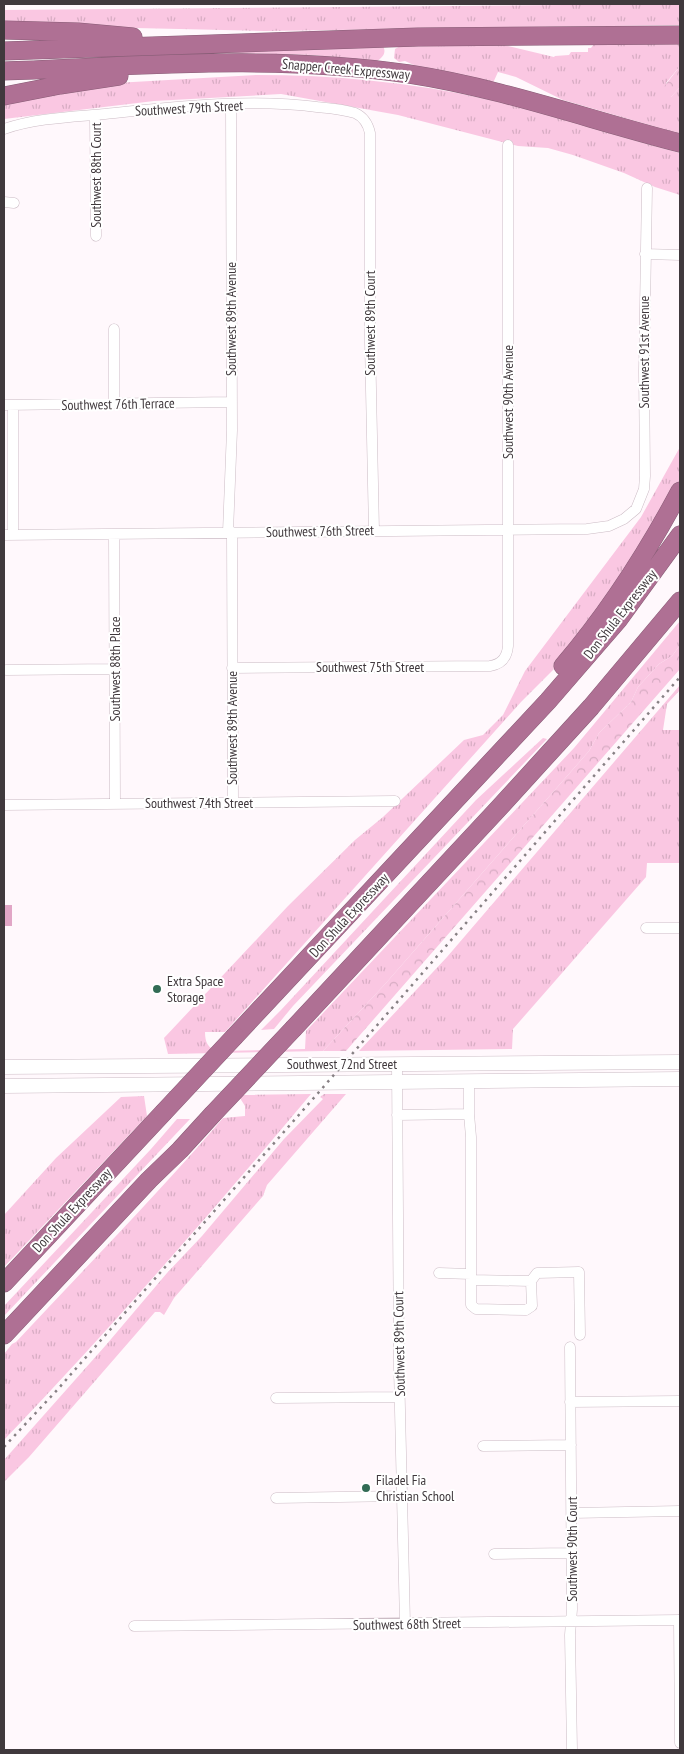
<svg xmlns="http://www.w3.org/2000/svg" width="684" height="1754" viewBox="0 0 684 1754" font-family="'PT Sans Narrow',sans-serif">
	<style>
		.grass { fill: url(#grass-tufts) }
		.forest { fill: url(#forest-crowns) }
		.water { fill: #e1a6c6 }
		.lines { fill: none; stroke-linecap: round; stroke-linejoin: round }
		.street-casing { stroke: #ccbcc5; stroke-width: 11 }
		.secondary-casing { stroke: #ccbcc5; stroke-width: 15 }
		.highway-casing { stroke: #885d76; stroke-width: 19 }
		.street { stroke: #fff; stroke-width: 10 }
		.secondary { stroke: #fff; stroke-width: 14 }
		.highway { stroke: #af7094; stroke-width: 18 }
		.rail { stroke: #878084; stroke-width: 2.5; stroke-dasharray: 2.5 5; stroke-linecap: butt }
		.highway-bridge-casing { stroke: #885d76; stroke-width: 19; stroke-linecap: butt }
		.highway-bridge { stroke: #af7094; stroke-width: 18 }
		.poi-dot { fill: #326c55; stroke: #fff; stroke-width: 2 }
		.labels { text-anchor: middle; stroke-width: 4; stroke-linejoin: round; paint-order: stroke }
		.street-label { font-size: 14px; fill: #40393d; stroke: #fff }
		.poi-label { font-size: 14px; fill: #40393d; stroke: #fff; text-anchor: start }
	</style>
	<defs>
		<pattern id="grass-tufts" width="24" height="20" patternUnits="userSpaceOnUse" patternTransform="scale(1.25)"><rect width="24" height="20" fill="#fac7e2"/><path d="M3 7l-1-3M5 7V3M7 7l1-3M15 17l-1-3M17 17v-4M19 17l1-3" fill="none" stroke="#d7acc3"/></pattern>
		<pattern id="forest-crowns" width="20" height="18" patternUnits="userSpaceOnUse" patternTransform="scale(1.25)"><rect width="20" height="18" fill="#fac7e2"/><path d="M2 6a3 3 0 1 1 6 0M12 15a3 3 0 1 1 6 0" fill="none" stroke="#d7acc3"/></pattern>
	</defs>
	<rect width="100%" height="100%" fill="#fff8fc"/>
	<path class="grass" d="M680,4V25L265,31L4,25V10Z
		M680,43V66L666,83L671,97L680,87V134L563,100L516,77L498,72L493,83L453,73L416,66L405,61L399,62L394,58L395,49L402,45H504L554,57L555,56L569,55L571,52H588V48H591L594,44Z
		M383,46C387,53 382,58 377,61L312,55L231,53L245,51Z
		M256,75C334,75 410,82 486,99C551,114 615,136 680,153V195L655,187L624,173L573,155L548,148L518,146L398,115L281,94L154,101L4,119V100L98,84Z
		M680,447V481L641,549L557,666L521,702L225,1032H205C205,1042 208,1049 218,1051L305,1049L306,1031L574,748L680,621V645L672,656L659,664L638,687L631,702L599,733L589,751L386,983L323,1051L168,1054L164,1038L288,906L355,840L383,817L464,740L483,735L503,715L525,671L641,517Z
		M680,685V690L667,704L663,730H680V863H647L646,877L513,1029L512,1049L359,1051L447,957Z
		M543,738L547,739L293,1006L274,1029L261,1030L281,1010L476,800Z
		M311,1094C212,1212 110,1329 4,1440V1354L12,1344L16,1342C85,1268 157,1195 223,1118L245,1116V1106L238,1095Z
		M324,1094H346L267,1185L263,1196L174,1298L164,1315L160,1312H155L29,1457L4,1482V1460L106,1345L167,1273L202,1236L284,1139L323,1099L320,1097Z
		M144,1096L147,1116L4,1267V1215L56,1158L121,1097Z
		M177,1119H190L4,1316V1306L151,1149Z"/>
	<path class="forest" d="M680,66V87L671,97L667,96L663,88Z
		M680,645V669L346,1051H323L386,983L589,751L599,733L631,702L638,687L659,664L672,656Z"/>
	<path class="water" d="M4,905H12V926H4Z"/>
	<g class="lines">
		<defs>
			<path id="street" d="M95,115L96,236
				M4,129C36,118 72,117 105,114C172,107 250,98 317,107C329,108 343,109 355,113C364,117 368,124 370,133V342L374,531
				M4,202L14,203
				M645,254L680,255
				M114,329V403
				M4,405L232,402
				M228,532L232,430L231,105
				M232,532L233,803
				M114,534L115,804
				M4,535L587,529L609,526L624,519L636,509L644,489L645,476L644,371L647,188
				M13,535V405
				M232,668L490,666C502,664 507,657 508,646V145
				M6,670L115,669
				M4,805L395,801
				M646,928H680
				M397,1064L399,1367L405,1624
				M397,1115L469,1114V1081
				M439,1273L471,1274V1137L469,1114
				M471,1274V1280L531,1281L537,1273L579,1272L580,1335
				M471,1280V1305L476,1309L526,1310L532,1306L531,1281
				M570,1347L572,1609L570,1635L572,1750
				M276,1398L400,1397
				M570,1402L680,1401
				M483,1446L571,1445
				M276,1498L402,1496
				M572,1513L680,1511
				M494,1554L572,1553
				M679,1620L680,1743
				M134,1626L680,1620"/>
			<path id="secondary" d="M4,1067L680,1062
				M4,1086L680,1079"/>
			<path id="highway" d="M4,30L78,32L133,37
				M4,51L418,37L680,35
				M4,71C138,66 275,54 409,74C501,88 590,120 680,143
				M4,96L60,85L119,76
				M563,666C609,612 647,553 680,491
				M294,1028L498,809L591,707L680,601
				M235,1036L548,701L619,619L680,535
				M4,1283L163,1113
				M4,1335L149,1180L180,1150L212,1115"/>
		</defs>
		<use href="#street" class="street-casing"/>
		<use href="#secondary" class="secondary-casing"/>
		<use href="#highway" class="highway-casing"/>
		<use href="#street" class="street"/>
		<use href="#secondary" class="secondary"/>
		<use href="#highway" class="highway"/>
		<path class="rail" d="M4,1447L58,1389L319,1092L680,677"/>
		<defs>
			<path id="highway-bridge" d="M163,1113L235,1036
				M212,1115L294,1028"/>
		</defs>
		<use href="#highway-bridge" class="highway-bridge-casing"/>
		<use href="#highway-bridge" class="highway-bridge"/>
	</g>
	<g class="poi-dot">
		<circle cx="157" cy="989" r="5"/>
		<circle cx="366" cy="1488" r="5"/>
	</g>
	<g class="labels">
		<g class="street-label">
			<text transform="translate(346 69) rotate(5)" y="5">Snapper Creek Expressway</text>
			<text transform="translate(189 108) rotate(-3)" y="5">Southwest 79th Street</text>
			<text transform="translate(96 175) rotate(-90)" y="5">Southwest 88th Court</text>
			<text transform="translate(231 319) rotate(-90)" y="5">Southwest 89th Avenue</text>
			<text transform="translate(370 323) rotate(-90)" y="5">Southwest 89th Court</text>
			<text transform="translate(644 352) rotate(-90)" y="5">Southwest 91st Avenue</text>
			<text transform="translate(508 402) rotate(-90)" y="5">Southwest 90th Avenue</text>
			<text transform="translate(118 404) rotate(-1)" y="5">Southwest 76th Terrace</text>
			<text transform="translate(320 531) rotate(-1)" y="5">Southwest 76th Street</text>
			<text transform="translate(620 614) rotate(-52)" y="5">Don Shula Expressway</text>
			<text x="370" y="672">Southwest 75th Street</text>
			<text transform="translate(115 669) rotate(-90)" y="5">Southwest 88th Place</text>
			<text transform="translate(232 728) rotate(-90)" y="5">Southwest 89th Avenue</text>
			<text x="199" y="808">Southwest 74th Street</text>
			<text transform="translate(349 915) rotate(-47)" y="5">Don Shula Expressway</text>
			<text x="342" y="1069">Southwest 72nd Street</text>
			<text transform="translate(72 1210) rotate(-47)" y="5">Don Shula Expressway</text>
			<text transform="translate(399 1344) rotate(-91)" y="5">Southwest 89th Court</text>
			<text transform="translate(572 1549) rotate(-90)" y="5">Southwest 90th Court</text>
			<text transform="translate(407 1624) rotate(-1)" y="5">Southwest 68th Street</text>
		</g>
		<g class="poi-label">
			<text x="167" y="986">Extra Space<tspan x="167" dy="16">Storage</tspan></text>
			<text x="376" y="1485">Filadel Fia<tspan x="376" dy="16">Christian School</tspan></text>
		</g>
	</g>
	<rect width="684" height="1754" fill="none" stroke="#40393d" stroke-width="10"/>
</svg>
